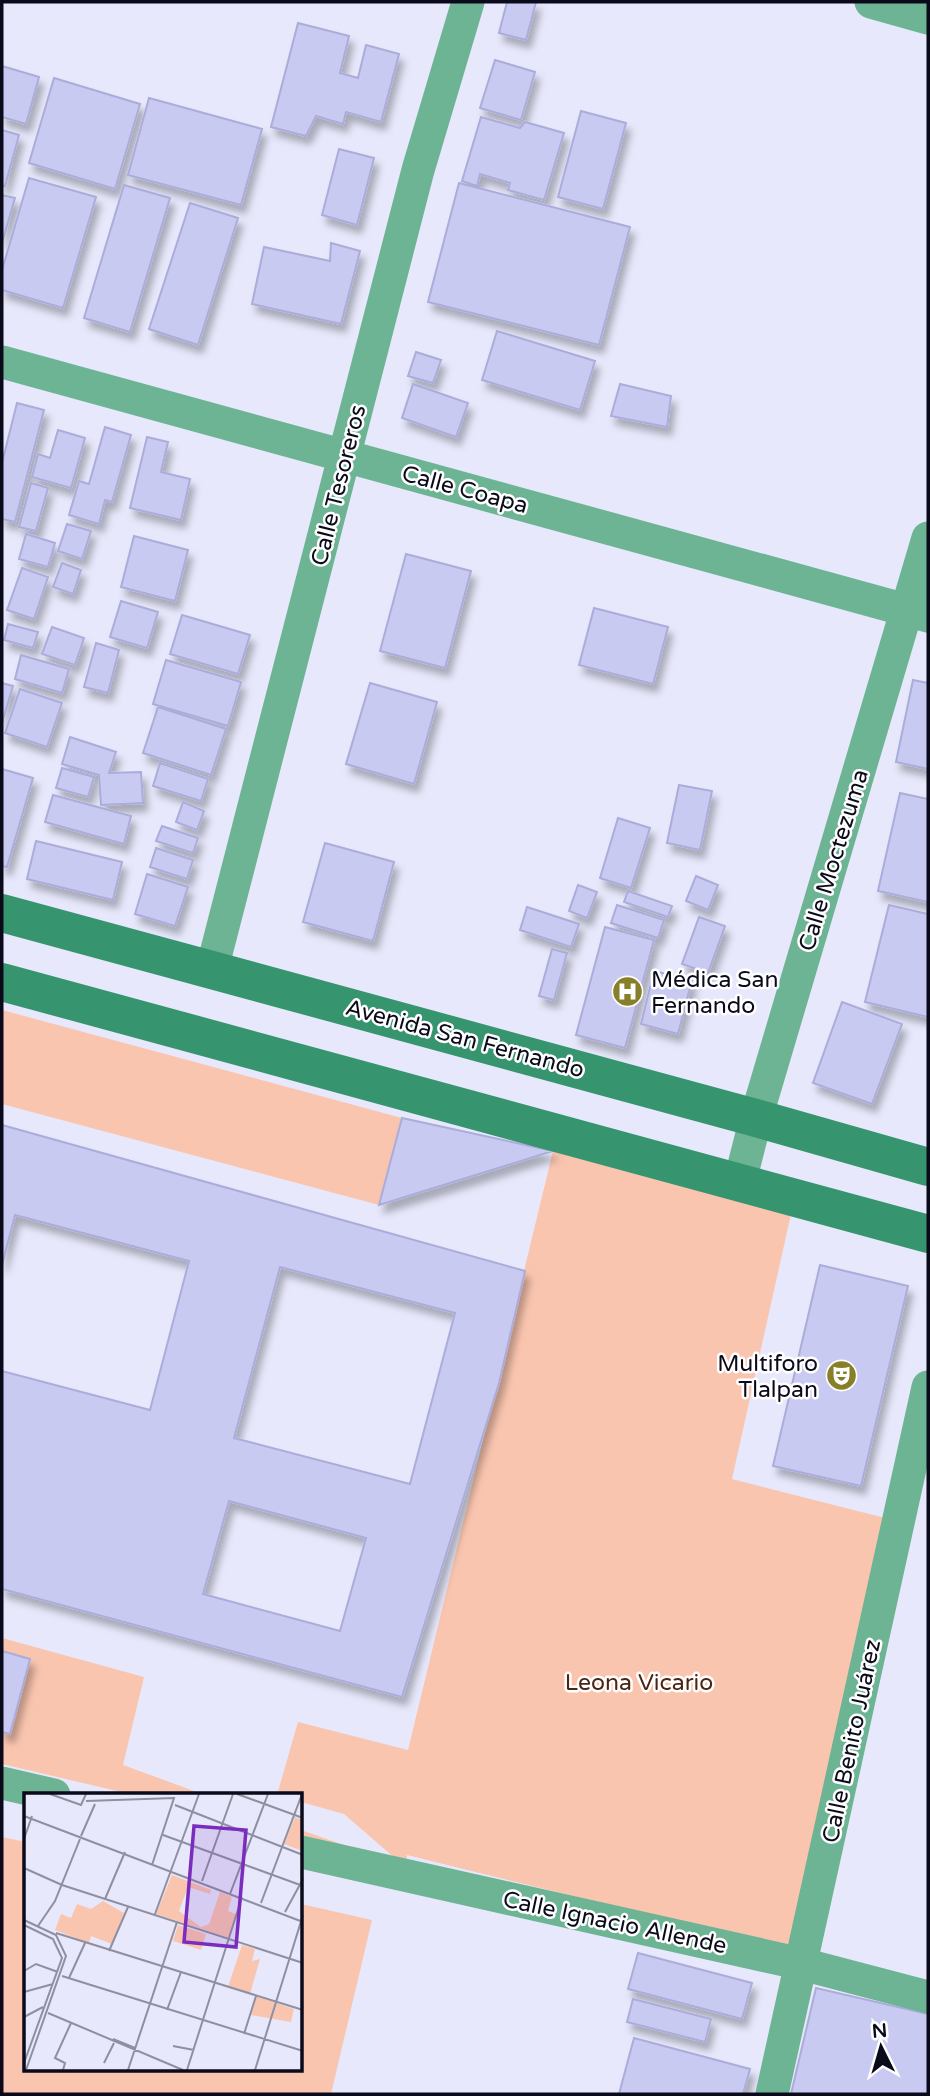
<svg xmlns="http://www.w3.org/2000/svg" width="930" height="2096" viewBox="0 0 930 2096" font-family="'Varela Round',sans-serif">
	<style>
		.green { fill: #fac5af }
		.building { fill: #c9caf1; stroke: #acacda; stroke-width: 2; fill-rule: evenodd; filter: url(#shadow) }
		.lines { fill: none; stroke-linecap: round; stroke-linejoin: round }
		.street { stroke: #6cb494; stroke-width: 33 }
		.secondary { stroke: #36946f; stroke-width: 38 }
		.labels { text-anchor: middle; stroke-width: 5; stroke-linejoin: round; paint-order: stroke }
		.street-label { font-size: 23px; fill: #0b0a1a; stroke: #fff }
		.poi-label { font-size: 23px; fill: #0b0a1a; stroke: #fff; text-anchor: start }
		.park-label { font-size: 23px; fill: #4c2513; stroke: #fff }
		.inset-road { fill: none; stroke: #8f8fa1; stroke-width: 2 }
		.view { fill: #7b2cbf; fill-opacity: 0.15; stroke: #7b2cbf; stroke-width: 3.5 }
		.inset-edge { fill: none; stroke: #0b0a1a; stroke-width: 3.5 }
	</style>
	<defs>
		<filter id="shadow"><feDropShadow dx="4.5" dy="8" stdDeviation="3.5" flood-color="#0004"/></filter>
	</defs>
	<rect width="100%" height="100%" fill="#e7e8fb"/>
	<path class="green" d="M2,1010L402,1118L379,1205L2,1104Z
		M553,1151L791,1214L732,1479L889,1519L792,1950L407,1855L406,1868L301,1840V1830L404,1866L344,1814L301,1802V1795H277L298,1722L408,1750Z
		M2,1638L144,1677L123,1765L205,1795H134L2,1764Z
		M2,1837L26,1842V2070H301V1904L372,1920L331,2094H2Z"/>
	<path class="building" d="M507,2H536L526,40L499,33Z
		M298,23L349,36L340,73L358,78L366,45L399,54L381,122L346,112L343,124L316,116L306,136L271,127Z
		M495,60L535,72L521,120L480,108Z
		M2,66L39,77L26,124L2,117Z
		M54,78L140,104L115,189L29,163Z
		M149,98L262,129L241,205L128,175Z
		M581,111L626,123L603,209L558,197Z
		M481,117L520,128L525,122L564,133L544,200L508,190L510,183L480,174L477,186L462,181Z
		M2,130L19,135L5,186H2Z
		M339,149L374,158L357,225L322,215Z
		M29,178L96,197L63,308L2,290V270Z
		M459,183L630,227L599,345L428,302Z
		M124,185L170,198L130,332L84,318Z
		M2,195L15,198L2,243Z
		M190,203L238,218L198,345L149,329Z
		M331,243L360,251L341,324L252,304L264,247L330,261Z
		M497,331L595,361L580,410L482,380Z
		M416,352L441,360L433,383L408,376Z
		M413,384L468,403L456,437L402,418Z
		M620,384L671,396L667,427L611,416Z
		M17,403L44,410L15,522L2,519V463Z
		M105,427L131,435L112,502L105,500L99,524L69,515L79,481L89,484Z
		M58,430L85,438L71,488L32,477L38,454L50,458Z
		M147,437L168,442L161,472L190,479L181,520L130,508Z
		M31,483L48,488L36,531L19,527Z
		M67,524L91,531L82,559L58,551Z
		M26,534L55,543L48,567L19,559Z
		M134,536L188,550L175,601L121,587Z
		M406,554L471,571L445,668L380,651Z
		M62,563L81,570L73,594L53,587Z
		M22,568L48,577L34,619L7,610Z
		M121,601L158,612L147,648L110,637Z
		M594,608L668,627L653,684L579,665Z
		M182,615L250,635L238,674L170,654Z
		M8,624L38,632L33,648L4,640Z
		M52,627L84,638L75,665L42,654Z
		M96,643L119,650L108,693L84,687Z
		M21,655L69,669L62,693L15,679Z
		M166,660L241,682L228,726L153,704Z
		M913,680L928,683V769L896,762Z
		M2,683L13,686L2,723Z
		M370,683L437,702L414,784L346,764Z
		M20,689L62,703L47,747L5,733Z
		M158,707L226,729L211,775L143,753Z
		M70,737L116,752L109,773L141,772L143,803L101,805L99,775L62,764Z
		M160,763L208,779L201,801L153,786Z
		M62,768L94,777L88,797L56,788Z
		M2,769L33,778L7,867L2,866Z
		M679,785L712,791L700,850L667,843Z
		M900,793L928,799V902L878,891Z
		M53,795L131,816L124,844L45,822Z
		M183,802L204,811L197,830L176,822Z
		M618,818L650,828L631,888L600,878Z
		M162,826L198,838L193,853L156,841Z
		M36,841L122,862L113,900L27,879Z
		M325,843L394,862L373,941L303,922Z
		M156,848L193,860L187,879L150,867Z
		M147,874L188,887L175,926L135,914Z
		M696,876L718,885L708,910L686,901Z
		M578,885L597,892L587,918L569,911Z
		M628,891L672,906L668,917L624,902Z
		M617,905L664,920L658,938L611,923Z
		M889,905L928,914V1017L865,1002Z
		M527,907L579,924L571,947L520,930Z
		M699,917L725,926L708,973L682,964Z
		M605,927L654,940L625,1048L576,1035Z
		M552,949L567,953L554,1000L539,996Z
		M654,971L692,980L678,1034L641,1024Z
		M842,1002L902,1024L872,1104L813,1083Z
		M402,1118L553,1151L379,1205Z
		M2,1125L525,1271L499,1383L402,1697L2,1589V1371L150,1410L189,1261L15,1215L2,1265ZM280,1267L455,1313L410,1484L234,1438ZM229,1501L366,1538L340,1631L203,1594Z
		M820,1265L908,1286L861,1486L773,1466Z
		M2,1651L30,1659L10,1734L2,1732Z
		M638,1953L752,1983L742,2019L628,1989Z
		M816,1988L928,2014V2094H791Z
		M633,1999L711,2019L705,2042L627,2022Z
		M634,2038L750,2069L743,2094H619Z"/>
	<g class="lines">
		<path class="street" d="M871,2L928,18
			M2,362L928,616
			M212,969L418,170L468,2
			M740,1181L756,1118L928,538
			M2,1783L54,1795
			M301,1852L802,1964L928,1997
			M772,2094L928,1387"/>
		<path class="secondary" d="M2,913L756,1118L928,1167
			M2,982L928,1234"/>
	</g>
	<defs>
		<symbol id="hospital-disc" viewBox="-11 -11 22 22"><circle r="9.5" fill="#888028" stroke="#fff"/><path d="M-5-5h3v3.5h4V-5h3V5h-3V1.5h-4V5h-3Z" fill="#fff"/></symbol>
		<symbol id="theatre-disc" viewBox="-11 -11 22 22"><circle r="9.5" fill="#888028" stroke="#fff"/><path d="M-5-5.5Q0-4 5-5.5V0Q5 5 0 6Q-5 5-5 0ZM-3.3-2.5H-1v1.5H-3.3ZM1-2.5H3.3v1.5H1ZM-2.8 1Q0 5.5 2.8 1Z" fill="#fff"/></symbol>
	</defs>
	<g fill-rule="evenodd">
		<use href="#hospital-disc" x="610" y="974" width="35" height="35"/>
		<use href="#theatre-disc" x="824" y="1358" width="35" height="35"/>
	</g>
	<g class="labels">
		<g class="street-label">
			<text transform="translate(338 485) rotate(-76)" y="8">Calle Tesoreros</text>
			<text transform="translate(465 489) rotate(15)" y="8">Calle Coapa</text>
			<text transform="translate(833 860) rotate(-73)" y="8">Calle Moctezuma</text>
			<text transform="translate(465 1038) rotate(15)" y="8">Avenida San Fernando</text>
			<text transform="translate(851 1741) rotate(-78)" y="8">Calle Benito Juárez</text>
			<text transform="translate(615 1922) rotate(12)" y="8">Calle Ignacio Allende</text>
		</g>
		<g class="poi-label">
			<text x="651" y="987">Médica San<tspan x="651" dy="26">Fernando</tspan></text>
			<text x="818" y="1371" text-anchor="end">Multiforo<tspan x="818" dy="26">Tlalpan</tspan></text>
		</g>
		<g class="park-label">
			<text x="639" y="1690">Leona Vicario</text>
		</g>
	</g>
	<g transform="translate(24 1793)">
		<rect width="278" height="278" fill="#e7e8fb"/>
		<path d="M271,24L278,27L276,57L260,51ZM148,82L187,97L186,101L164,94L155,118L181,137L177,134L185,131L196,99L208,104L204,118L212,121L205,145L184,138L132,121ZM79,108L100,120L88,151L67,143L65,150L31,137L37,121L47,125L53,111L67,116ZM154,132L182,141L177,157L149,148ZM218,152L231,156L228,168L236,166L226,201L204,194ZM232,203L270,216L267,229L227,222Z" fill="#fac5af"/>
		<path class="inset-road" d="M26,1L57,12L62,1M213,1L279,25M62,8L150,5L128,72M151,12L279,62M0,23L279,129M139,42L279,93M57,43L71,11M0,46L8,23M0,75L38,92L279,170M178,88L209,1M206,101L244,1M81,106L101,59M237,110L278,1M261,119L279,86M131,121L175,1M0,127L32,142L42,163L2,277M0,132L29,146L38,165L0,270M14,133L31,108L56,46M32,140L279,217M85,158L104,114M0,178L12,171L34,179M38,183L279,258M45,185L61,150M0,199L29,191M143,217L157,179M24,220L159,277M0,224L19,214M220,241L232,203M89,246L111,255M149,253L170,257M80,270L90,250M39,277L41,270L31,265L47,230M104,277L153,129M163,277L218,104M231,277L279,122"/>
		<path class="view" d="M170,33L222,37L212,154L160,149Z"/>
		<rect width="278" height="278" class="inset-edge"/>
	</g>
	<rect width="930" height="2096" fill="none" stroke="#0b0a1a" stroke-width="7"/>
	<g transform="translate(881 2047) rotate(355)" stroke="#ffffff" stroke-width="5" paint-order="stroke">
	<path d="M0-5L12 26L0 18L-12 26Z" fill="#0b0a1a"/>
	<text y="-10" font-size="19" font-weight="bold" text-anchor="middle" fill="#0b0a1a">N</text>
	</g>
</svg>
